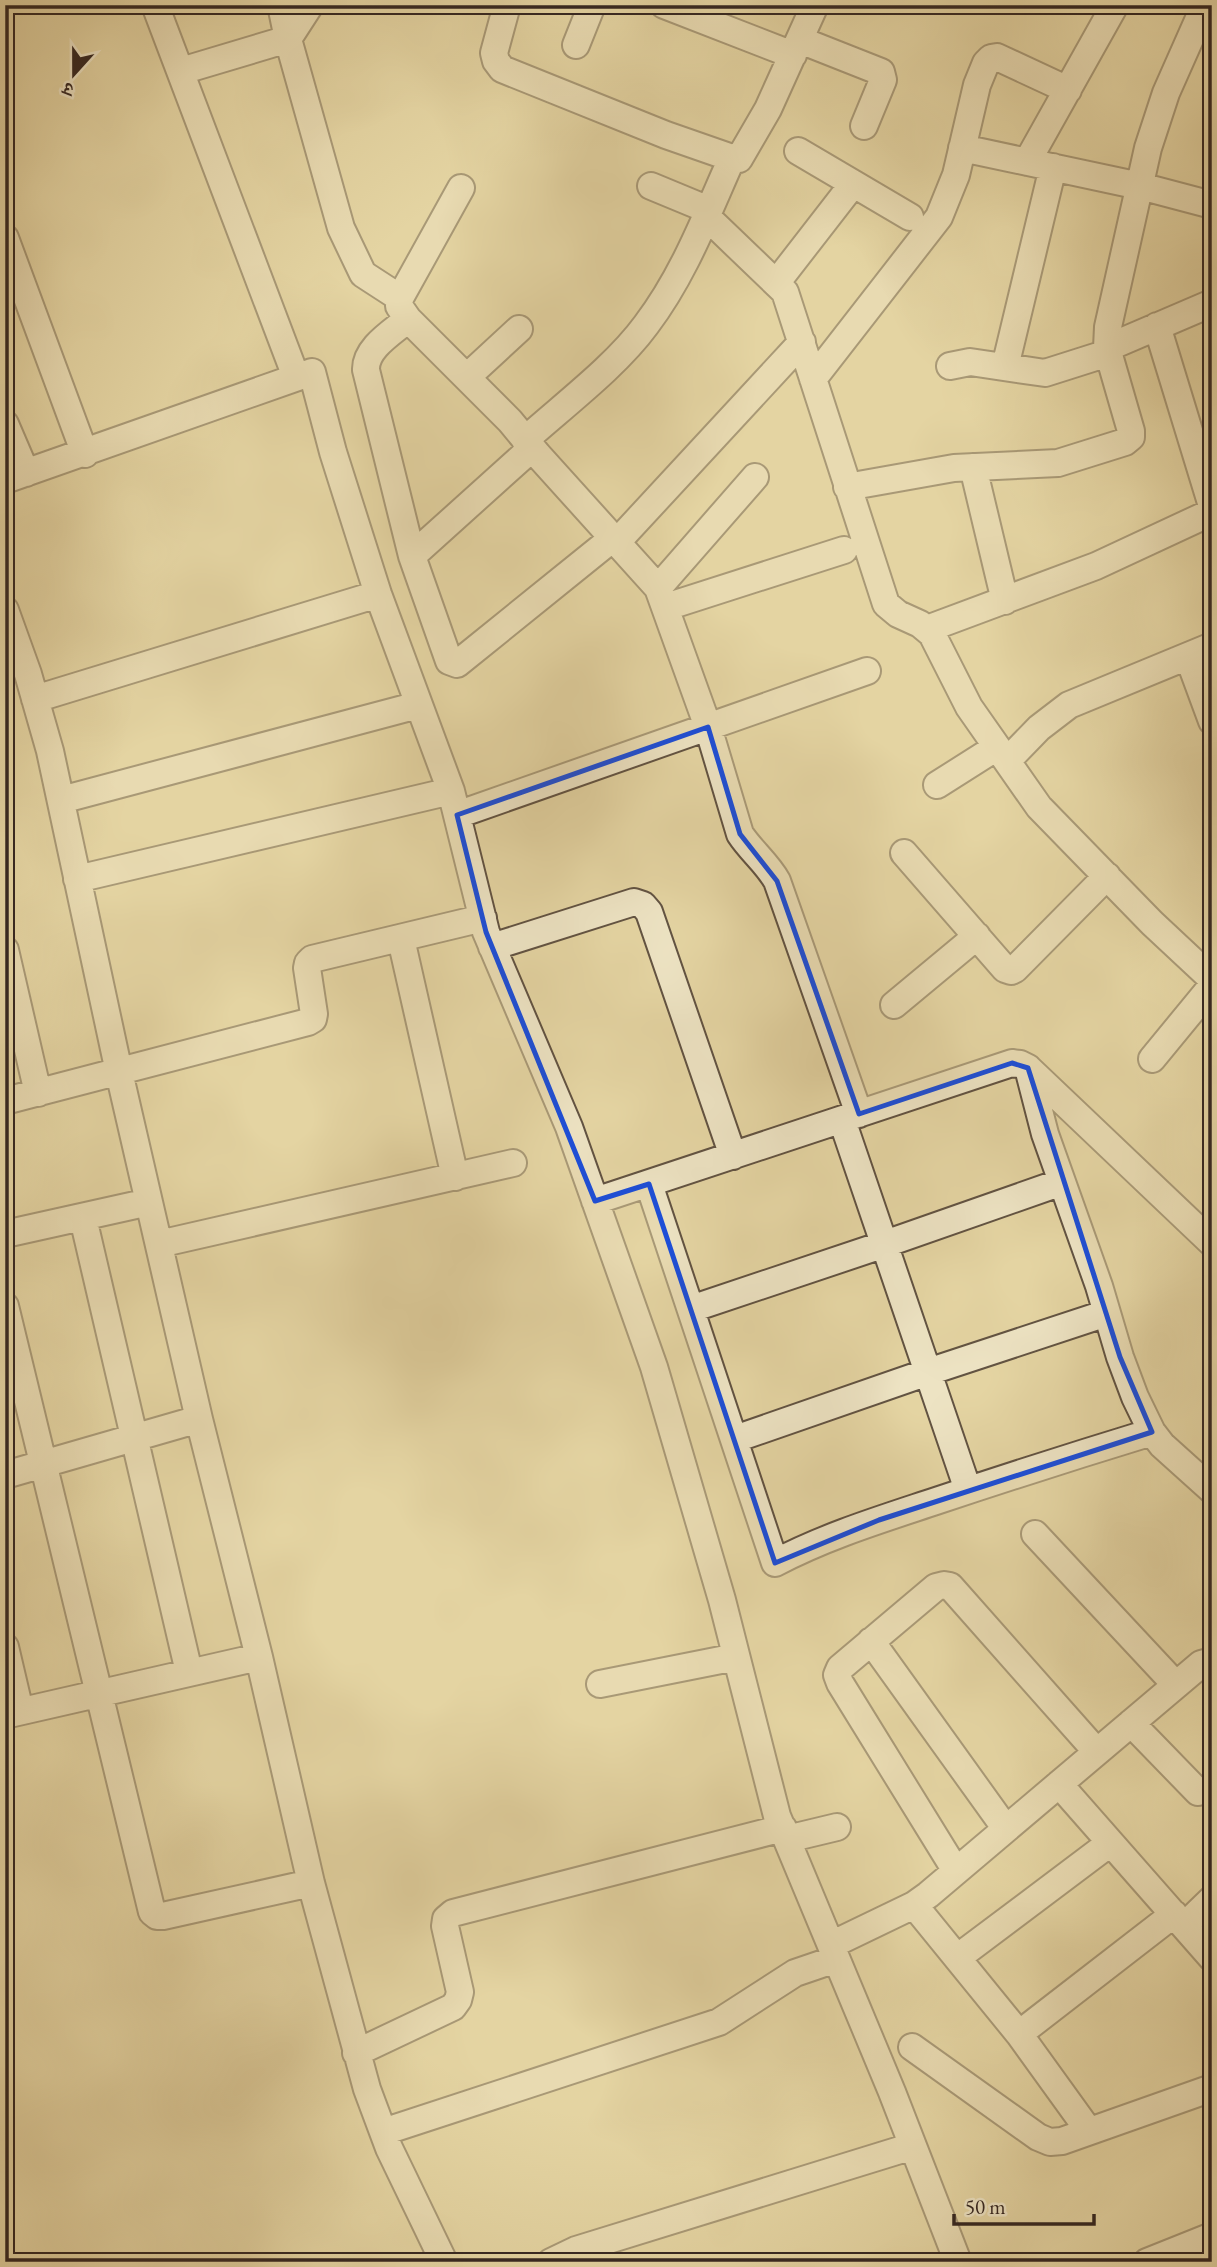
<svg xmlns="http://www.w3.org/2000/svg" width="1217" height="2267" viewBox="0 0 1217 2267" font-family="'EB Garamond','Noto Serif Devanagari',serif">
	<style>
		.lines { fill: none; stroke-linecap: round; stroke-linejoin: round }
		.minor-casing { stroke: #625342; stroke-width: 30 }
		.minor { stroke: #ede3c3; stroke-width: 26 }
		.marked { fill: none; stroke: #1d4ed8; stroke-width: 5; stroke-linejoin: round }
	</style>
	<rect width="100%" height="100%" fill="#e4d4a2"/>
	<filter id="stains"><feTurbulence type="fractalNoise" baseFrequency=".00286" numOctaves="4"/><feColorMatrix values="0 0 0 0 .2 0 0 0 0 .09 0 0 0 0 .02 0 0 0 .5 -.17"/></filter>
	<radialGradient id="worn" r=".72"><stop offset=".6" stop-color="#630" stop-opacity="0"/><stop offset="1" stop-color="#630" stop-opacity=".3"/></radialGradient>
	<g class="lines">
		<defs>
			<path id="minor" d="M155,5L296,377
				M281,5L288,39L341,228L363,274L400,298
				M507,5L494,53L496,61L502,69L666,135L732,158L739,159L768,109L815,5
				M664,5L793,55
				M800,40L881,72L883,80L864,126
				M576,45L592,5
				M181,71L288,39L310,5
				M962,148L1140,186L1212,205
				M798,151L910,217
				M1027,162L1115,5
				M651,186L709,210
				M461,188L400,298L399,306L408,319L510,421L538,455L658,588L708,727L740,834C751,851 767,863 777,881L859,1114
				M706,216L785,292L886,604L898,614L920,624L932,634L969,707L1039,807L1152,923L1212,979
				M5,238L85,454
				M777,282L853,184
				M408,319C393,332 365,348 366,370L412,556L449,661L457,664L613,538
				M1157,326L1212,506
				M1107,348L1212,303
				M950,366L970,362L1045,373L1108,353
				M1005,367L1053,167
				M467,377L519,329
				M813,379L939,217L956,175L977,85L986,63L991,58L997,57L1068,90
				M5,424L26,473
				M525,440C564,405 616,366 646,325C684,275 706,216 732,158
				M973,467L1005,601
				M5,480L312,372L333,452L378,594L451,791L486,932L569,1127L654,1367L722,1600L777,1816L892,2092L958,2262
				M847,487L954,468L1058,463L1125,442L1131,437V431L1107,348L1108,327L1148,148L1166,93L1205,5
				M617,542L802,342
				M412,556L532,448
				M658,588L755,477
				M666,607L844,550
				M5,610L28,674L50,751L119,1072L199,1419L259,1657L311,1883L367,2089L389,2148L444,2262
				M927,629L1096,566L1212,512
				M1188,656L1212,721
				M35,699L378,594
				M1007,761L1039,728L1069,705L1212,646
				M937,785L997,747
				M61,800L418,705
				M457,815L867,671
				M904,853L1005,969L1011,971L1015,969L1107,876
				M77,879L451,791
				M401,939L455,1177
				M492,947L634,902L643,905L649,912L733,1156
				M5,950L38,1093
				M894,1005L977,936
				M1152,1059L1212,986
				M1029,1069L1212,1243
				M5,1101L308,1022L313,1019L314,1014L307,968L308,963L312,959L483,918
				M842,1120L968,1490
				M649,1184L775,1563C826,1536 882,1519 936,1501C1008,1477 1080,1454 1152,1432
				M595,1201L1012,1063L1020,1064L1028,1068L1045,1134L1099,1286L1120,1357L1135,1397L1152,1432L1162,1445L1212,1490
				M83,1218L189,1672
				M5,1234L149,1202
				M159,1244L513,1163
				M5,1306L152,1912L157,1916H163L311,1883
				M691,1309L885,1244L1062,1182
				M735,1439L928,1372L1107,1313
				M5,1475L199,1419
				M1035,1534L1176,1685
				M871,1641L1006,1829
				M5,1647L20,1711
				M600,1684L736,1657
				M5,1715L259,1657
				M1131,1723L1198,1792
				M1059,1784L1212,1958
				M787,1839L837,1827
				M956,1871L840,1683L837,1675L840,1668L936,1587L944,1585L950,1586L1097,1752
				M914,1905L1019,2034L1089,2131
				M1184,1926L1212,1899
				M831,1945L914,1905L928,1895L1201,1664L1212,1661
				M957,1958L1110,1843
				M1019,2034L1174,1914
				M912,2047L1038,2137L1050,2142L1062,2141L1212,2088
				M356,2053L453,2007L458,2000L460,1992L445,1926L446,1919L453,1913L783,1828
				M383,2132L719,2022L795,1973L836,1959
				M551,2262L576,2250L913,2146
				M1147,2262L1212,2236"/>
		</defs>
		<use href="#minor" class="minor-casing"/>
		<use href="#minor" class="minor"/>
	</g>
	<path d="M0 0H1217V2267H0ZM708,727L740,834L777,881L859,1114L1012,1063L1028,1068L1120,1357L1152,1432L879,1520L775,1563L649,1184L595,1201L486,932L457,815Z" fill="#e4d4a2" fill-opacity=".55" fill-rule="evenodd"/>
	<path class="marked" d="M708,727L740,834L777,881L859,1114L1012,1063L1028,1068L1120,1357L1152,1432L879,1520L775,1563L649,1184L595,1201L486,932L457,815Z"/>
	<rect width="1217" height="2267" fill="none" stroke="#e4d4a2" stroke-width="28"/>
	<rect x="7" y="7" width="1203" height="2253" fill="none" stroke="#362822" stroke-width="3.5"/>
	<rect x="14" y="14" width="1189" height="2239" fill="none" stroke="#362822" stroke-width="2"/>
	<g transform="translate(74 74) rotate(201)" stroke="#ede3c3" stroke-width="5" paint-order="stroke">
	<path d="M0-5L12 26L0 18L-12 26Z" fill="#362822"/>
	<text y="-10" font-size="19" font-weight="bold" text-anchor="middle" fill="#362822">उ</text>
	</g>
	<path d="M954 2214v10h140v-10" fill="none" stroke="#362822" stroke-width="3.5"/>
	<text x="965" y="2214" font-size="21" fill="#362822" stroke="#ede3c3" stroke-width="5" paint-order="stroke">50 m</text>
	<rect width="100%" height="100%" filter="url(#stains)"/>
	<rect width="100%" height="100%" fill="url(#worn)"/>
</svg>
